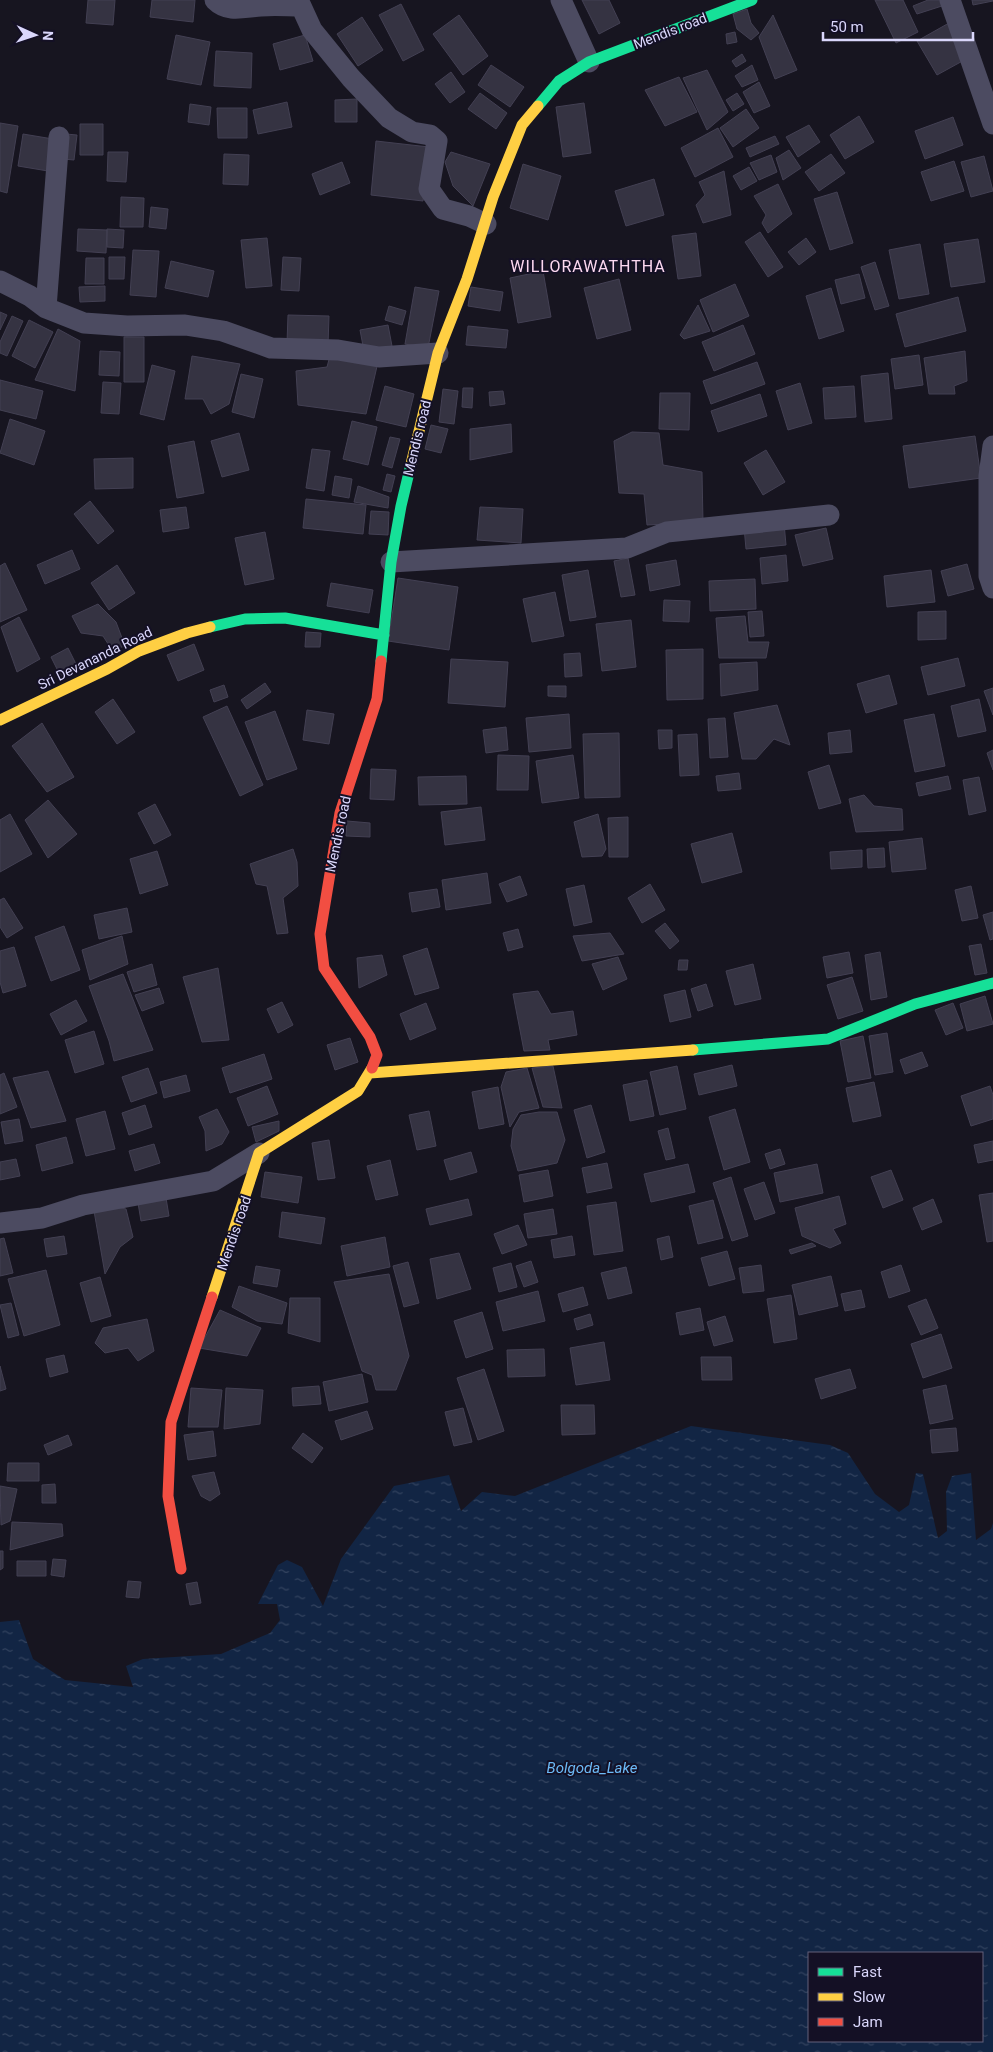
<svg xmlns="http://www.w3.org/2000/svg" width="993" height="2052" viewBox="0 0 993 2052" font-family="Roboto,sans-serif">
	<style>
		.water { fill: url(#water-ripples); fill-rule: evenodd }
		.building { fill: #353342; stroke: #434053 }
		.lines { fill: none; stroke-linecap: round; stroke-linejoin: round }
		.street { stroke: #4c4b61; stroke-width: 21 }
		.fast { stroke: #16e098; stroke-width: 11 }
		.slow { stroke: #ffcf43; stroke-width: 11 }
		.jam { stroke: #f24e42; stroke-width: 11 }
		.labels { text-anchor: middle; stroke-width: 4; stroke-linejoin: round; paint-order: stroke }
		.street-label { font-size: 14px; fill: #dad7fc; stroke: #141025 }
		.water-label { font-size: 15px; font-style: italic; fill: #6cb9f6; stroke: #141025 }
		.quarter-label { font-size: 16px; letter-spacing: 1px; fill: #fdd9f0; stroke: #141025 }
	</style>
	<defs>
		<pattern id="water-ripples" width="26" height="14" patternUnits="userSpaceOnUse" patternTransform="scale(1.25)"><rect width="26" height="14" fill="#122544"/><path d="M2 4q2-2 4 0t4 0M15 11q2-2 4 0t4 0" fill="none" stroke="#344460"/></pattern>
	</defs>
	<rect width="100%" height="100%" fill="#171520"/>
	<path class="water" d="M691,1426L830,1445L848,1453L875,1494L899,1512L909,1505L916,1473L923,1474L938,1538L947,1531L946,1492L952,1476L971,1473L976,1540L991,1529L993,1523V2052H0V1622L19,1620L33,1659L65,1680L133,1687L126,1666L143,1659L221,1654L270,1633L280,1620L277,1604H258L278,1565L287,1560L302,1567L323,1606L341,1559L394,1486L449,1475L461,1511L482,1492L515,1496ZM809,1953H982V2041H809Z"/>
	<path class="building" d="M88,0H115L113,25L86,23Z
		M152,0H195L193,22L150,17Z
		M582,0H609L620,23L599,34Z
		M875,0H903L918,32L896,43Z
		M928,0H944L945,5L917,14L913,6Z
		M972,0H993V1L973,5Z
		M401,4L424,50L403,61L379,15Z
		M747,9L751,23L759,33L751,40L737,29L733,14Z
		M459,15L488,56L463,75L433,34Z
		M773,15L797,70L775,79L759,37Z
		M362,17L383,50L358,66L337,34Z
		M949,23L968,58L937,75L917,41Z
		M735,32L737,42L727,44L726,34Z
		M176,35L210,42L201,85L167,79Z
		M305,35L313,61L280,70L273,44Z
		M216,51L252,53L251,88L214,86Z
		M742,54L746,61L736,67L732,61Z
		M491,65L524,87L510,107L478,85Z
		M752,65L758,80L742,87L735,76Z
		M707,70L728,112L707,130L683,78Z
		M451,72L465,92L450,103L435,84Z
		M679,77L697,112L665,126L645,90Z
		M759,82L770,106L754,113L743,92Z
		M480,93L507,113L496,129L468,109Z
		M737,93L744,104L733,111L726,100Z
		M357,99V122H335V100Z
		M287,102L292,127L258,134L253,110Z
		M584,103L591,153L563,157L556,107Z
		M190,104L211,107L209,125L188,122Z
		M217,108H247V138H218Z
		M746,109L759,128L733,147L720,128Z
		M859,116L874,142L845,159L830,135Z
		M953,117L963,145L925,159L915,131Z
		M0,123L18,126L7,193L0,191Z
		M80,124H103V155H80Z
		M809,125L820,142L798,157L786,137Z
		M718,128L733,157L695,177L681,148Z
		M23,134L53,139L48,171L18,166Z
		M66,134L77,135L74,160L63,159Z
		M775,136L779,144L750,157L746,148Z
		M376,141L429,147L423,201L371,195Z
		M789,150L801,168L783,180L776,158Z
		M108,152H128L126,182L107,181Z
		M451,152L490,164L473,206L453,186L445,162Z
		M224,154L249,155L248,185L223,184Z
		M831,154L845,173L819,191L805,172Z
		M771,155L777,172L759,180L750,163Z
		M984,156L993,191L971,197L961,162Z
		M954,161L964,191L931,201L921,172Z
		M342,162L350,183L320,195L312,174Z
		M523,164L561,176L548,220L510,208Z
		M749,167L757,181L741,190L733,176Z
		M724,171L731,215L703,223L696,205L705,195L699,182Z
		M654,179L664,215L626,226L615,191Z
		M778,184L792,214L768,233L762,223L766,215L754,196Z
		M837,192L853,243L830,250L814,199Z
		M121,197L144,198L143,227H120Z
		M151,207L168,209L166,229L149,227Z
		M78,229L107,230L106,253L77,251Z
		M107,229L124,230L123,248L107,247Z
		M760,232L783,267L768,277L745,242Z
		M696,233L701,276L678,279L672,236Z
		M267,238L272,286L246,288L241,240Z
		M806,238L816,252L799,265L788,252Z
		M978,239L985,282L951,287L944,244Z
		M920,244L929,294L899,299L889,250Z
		M133,250L159,251L156,297L130,295Z
		M109,257H125L124,279H109Z
		M283,257L301,258L299,291L281,290Z
		M86,258H104V284H85Z
		M171,261L214,271L208,297L165,288Z
		M875,262L889,306L875,310L861,267Z
		M543,271L551,317L518,323L510,278Z
		M859,274L865,298L841,304L835,280Z
		M619,279L631,330L597,339L584,288Z
		M735,284L749,316L713,332L700,300Z
		M105,286V301L80,302L79,287Z
		M415,287L439,291L428,348L405,344Z
		M471,287L503,292L500,311L468,306Z
		M831,288L844,331L819,339L806,296Z
		M958,297L966,331L905,347L896,314Z
		M698,305L710,331L684,339L680,335Z
		M389,306L406,311L402,325L385,320Z
		M0,312L7,315L0,330Z
		M288,315L329,316L328,345L287,343Z
		M12,316L23,321L7,356L0,353V342Z
		M29,320L53,332L35,368L12,356Z
		M388,325L392,346L364,351L360,330Z
		M743,325L755,354L714,371L702,342Z
		M468,326L508,330L506,348L466,345Z
		M58,329L80,341L75,391L35,380Z
		M124,337H144V382H124Z
		M100,351L120,352L119,376L99,375Z
		M965,351L967,381L954,386L955,394H929L924,358Z
		M331,352L378,362L366,414L298,405L296,371L327,367Z
		M919,355L923,385L895,389L891,359Z
		M192,356L240,364L229,404L211,414L203,399H185Z
		M757,362L765,384L711,404L703,381Z
		M152,365L175,371L164,420L140,414Z
		M888,373L892,419L865,422L861,376Z
		M241,374L263,379L254,418L232,412Z
		M0,380L43,391L36,419L0,410Z
		M103,382L121,383L119,414L101,413Z
		M800,383L812,423L788,430L776,391Z
		M385,386L414,394L406,427L376,420Z
		M854,386L856,417L825,419L823,388Z
		M463,388H473L472,408L462,407Z
		M443,389L458,391L454,424L439,422Z
		M503,391L505,404L490,406L489,392Z
		M660,393H690L689,430L659,429Z
		M760,394L767,416L718,432L711,411Z
		M10,419L45,431L34,465L0,453Z
		M352,421L377,427L368,465L343,459Z
		M511,424L512,452L470,460V429Z
		M431,425L448,429L441,453L425,449Z
		M632,432L659,433L663,465L702,472L703,522L647,525L644,494L619,493L614,441Z
		M239,433L249,470L222,477L211,441Z
		M975,436L981,478L909,488L903,446Z
		M390,437L400,439L392,468L382,465Z
		M194,441L204,493L177,498L168,446Z
		M312,449L330,451L324,491L306,488Z
		M766,450L785,482L763,495L744,463Z
		M133,458V488L95,489L94,459Z
		M387,474L395,476L391,492L383,490Z
		M335,476L352,479L349,498L332,495Z
		M358,486L389,497L388,508L354,502Z
		M306,499L366,505L363,534L303,528Z
		M90,501L114,531L98,544L74,514Z
		M186,507L189,528L163,532L160,510Z
		M480,507L523,509L521,543L477,540Z
		M371,511L389,512L388,535L369,534Z
		M784,523L786,545L746,549L744,527Z
		M826,528L833,559L803,566L795,535Z
		M265,532L274,579L245,585L235,538Z
		M72,550L80,569L45,584L37,565Z
		M786,555L788,581L762,584L760,558Z
		M628,558L635,595L621,597L614,561Z
		M676,560L680,585L650,591L646,565Z
		M5,563L27,610L0,622V566Z
		M967,564L974,589L948,596L941,571Z
		M117,565L135,593L109,610L91,583Z
		M588,570L596,617L570,621L562,575Z
		M931,570L935,602L887,607L884,576Z
		M398,578L458,587L449,650L388,641Z
		M755,579L756,609L710,611L709,581Z
		M331,583L373,590L369,613L327,606Z
		M555,592L564,636L532,642L523,599Z
		M664,600L690,601L689,622L663,621Z
		M98,604L116,622L125,646L112,650L103,636L81,633L72,616Z
		M762,611L764,636L750,637L748,612Z
		M946,611V639L918,640V612Z
		M745,616L748,642H769L766,658H719L716,618Z
		M19,617L40,659L17,672L1,627Z
		M631,620L636,667L602,671L596,624Z
		M306,632L321,633L320,647H305Z
		M194,644L204,670L178,681L167,655Z
		M68,648L79,670L62,679L51,657Z
		M703,649V699L667,700L666,650Z
		M580,653L582,676L565,677L564,654Z
		M958,658L965,686L928,695L921,667Z
		M451,659L508,662L505,707L448,703Z
		M757,662L758,690L721,696L720,664Z
		M889,675L897,704L866,713L857,684Z
		M265,683L271,692L247,709L241,700Z
		M224,685L228,697L214,702L210,690Z
		M548,686H566V697L548,696Z
		M993,688V715L984,691Z
		M113,699L135,732L117,744L95,712Z
		M979,699L986,731L958,737L951,706Z
		M777,705L790,745L774,739L756,759H742L734,713Z
		M227,706L263,785L240,796L203,717Z
		M307,710L334,714L329,744L303,740Z
		M275,711L297,769L267,780L245,722Z
		M569,714L571,748L529,752L526,718Z
		M934,714L945,766L915,772L904,720Z
		M725,718L728,757L710,758L708,719Z
		M42,723L74,777L47,792L12,746Z
		M506,727L508,750L486,753L483,730Z
		M658,730H672V748L659,749Z
		M850,730L852,752L830,754L828,733Z
		M619,733L620,797L585,798L583,734Z
		M697,734L699,775L680,776L678,735Z
		M993,750V770L987,753Z
		M498,755L529,756L528,790H497Z
		M573,755L579,798L542,803L536,761Z
		M829,765L841,803L819,809L808,772Z
		M371,769L396,770L394,800L370,799Z
		M739,773L741,789L718,791L716,776Z
		M466,776L467,804L419,805L418,777Z
		M948,776L951,789L919,796L916,783Z
		M979,777L986,811L969,815L963,780Z
		M864,795L874,806L902,809L903,830L856,832L849,799Z
		M48,800L77,834L48,858L25,820Z
		M155,804L171,835L154,844L138,813Z
		M481,807L485,840L445,845L441,812Z
		M10,814L32,854L0,872V820Z
		M598,814L606,849L602,856L582,857L574,822Z
		M628,817V857H609L608,818Z
		M347,821L370,823V837L346,836Z
		M732,833L742,872L702,883L691,844Z
		M922,838L926,869L892,872L889,842Z
		M884,848L885,867L868,868L867,849Z
		M293,849L297,862L298,886L283,898L288,933L277,934L267,886L256,884L250,864Z
		M862,850V867L831,869L830,852Z
		M157,851L168,885L140,894L130,859Z
		M487,873L491,903L446,910L442,880Z
		M520,876L527,895L507,902L499,884Z
		M650,884L665,910L642,923L628,898Z
		M584,885L592,922L574,926L566,889Z
		M971,886L978,918L962,921L955,890Z
		M437,889L440,907L412,912L409,893Z
		M4,898L23,928L7,938L0,927V900Z
		M127,908L132,932L99,939L94,915Z
		M993,912V939L990,940L983,915Z
		M665,923L679,941L670,949L655,931Z
		M64,926L80,970L51,981L35,937Z
		M518,929L523,947L508,951L503,933Z
		M610,933L624,954L582,961L573,936Z
		M122,936L128,964L90,980L82,950Z
		M981,944L987,973L975,975L969,946Z
		M14,947L26,986L3,993L0,982V951Z
		M427,948L439,988L415,995L403,956Z
		M849,952L853,973L827,978L823,957Z
		M880,952L887,997L871,1000L865,955Z
		M382,955L387,975L359,988L357,958Z
		M618,957L627,979L603,990L592,964Z
		M679,960H688L687,970H678Z
		M152,964L157,985L134,992L127,972Z
		M753,964L761,999L735,1005L726,971Z
		M218,968L229,1040L202,1042L183,977Z
		M123,974L153,1050L114,1061L109,1041L89,986Z
		M852,977L863,1011L838,1019L827,985Z
		M706,984L713,1006L698,1011L691,989Z
		M159,988L164,1003L142,1011L135,995Z
		M685,990L691,1017L670,1022L664,995Z
		M538,991L551,1014L573,1011L577,1035L548,1040L550,1050L524,1051L513,994Z
		M985,996L993,1024L967,1031L960,1004Z
		M76,1000L87,1021L61,1035L50,1014Z
		M282,1002L293,1025L278,1033L267,1009Z
		M426,1003L436,1029L410,1040L400,1014Z
		M953,1003L963,1028L946,1035L935,1010Z
		M94,1031L104,1064L75,1073L65,1040Z
		M887,1033L893,1072L875,1075L869,1036Z
		M863,1036L871,1078L848,1082L840,1041Z
		M350,1038L358,1062L335,1070L327,1045Z
		M922,1052L928,1066L905,1074L900,1060Z
		M264,1054L272,1079L230,1093L222,1068Z
		M732,1065L737,1086L699,1095L694,1074Z
		M553,1066L562,1108L543,1107L532,1068Z
		M677,1066L686,1109L660,1115L650,1072Z
		M148,1068L157,1093L131,1102L122,1077Z
		M527,1068L539,1108L519,1112L510,1127L501,1087L506,1072Z
		M48,1071L66,1121L31,1128L13,1078Z
		M4,1073L17,1107L0,1114V1075Z
		M186,1075L190,1091L164,1098L160,1082Z
		M647,1080L654,1116L630,1121L623,1085Z
		M874,1082L881,1116L853,1122L846,1088Z
		M267,1086L278,1114L248,1126L237,1098Z
		M990,1086L993,1095V1119L971,1126L961,1096Z
		M498,1087L504,1124L479,1129L472,1092Z
		M145,1105L152,1127L129,1135L122,1113Z
		M591,1105L605,1152L587,1158L574,1110Z
		M217,1109L229,1132L222,1144L206,1151L205,1131L199,1117Z
		M735,1109L750,1162L724,1170L709,1117Z
		M105,1111L115,1149L86,1156L76,1119Z
		M429,1111L436,1146L417,1150L409,1115Z
		M539,1112H557L565,1140L557,1163L518,1171L511,1146L513,1129L521,1115Z
		M19,1119L23,1141L5,1144L1,1122Z
		M279,1121V1131L256,1142L252,1127Z
		M668,1128L675,1158L666,1160L658,1131Z
		M66,1137L73,1163L42,1171L36,1145Z
		M329,1140L335,1178L318,1180L312,1143Z
		M993,1141V1160L978,1163L974,1145Z
		M154,1144L160,1163L135,1171L129,1151Z
		M780,1149L785,1164L770,1169L765,1154Z
		M471,1152L477,1172L450,1180L444,1160Z
		M16,1159L20,1176L0,1180V1162Z
		M390,1160L398,1195L376,1200L367,1166Z
		M607,1163L612,1188L587,1193L582,1168Z
		M688,1164L695,1192L651,1202L644,1174Z
		M817,1164L823,1193L780,1202L774,1173Z
		M548,1170L553,1196L524,1202L519,1175Z
		M891,1170L903,1200L883,1208L871,1177Z
		M265,1172L302,1177L298,1203L261,1197Z
		M731,1177L748,1236L732,1241L713,1183Z
		M764,1182L775,1213L755,1220L744,1189Z
		M993,1193V1241L987,1242L979,1195Z
		M839,1196L846,1224L833,1229L841,1243L830,1248L802,1236L795,1208Z
		M166,1198L169,1216L141,1221L138,1203Z
		M468,1199L472,1215L430,1225L426,1209Z
		M933,1199L942,1222L922,1230L913,1208Z
		M713,1200L723,1238L698,1244L689,1206Z
		M616,1202L623,1251L594,1255L587,1206Z
		M108,1205L126,1209L133,1237L120,1247L105,1274L94,1211Z
		M553,1209L557,1234L528,1238L524,1214Z
		M282,1212L325,1218L321,1244L279,1237Z
		M518,1225L527,1245L502,1254L494,1234Z
		M64,1236L67,1254L47,1257L44,1239Z
		M572,1236L575,1255L554,1258L551,1240Z
		M669,1236L673,1257L661,1260L657,1239Z
		M385,1237L390,1267L347,1276L341,1246Z
		M4,1238L13,1273L0,1276V1239Z
		M812,1243L816,1246L791,1254L789,1250Z
		M727,1251L735,1279L709,1286L701,1258Z
		M459,1253L471,1289L437,1299L430,1259Z
		M531,1261L538,1282L524,1287L516,1266Z
		M408,1262L419,1303L404,1307L393,1266Z
		M511,1263L517,1287L499,1292L493,1268Z
		M761,1265L764,1291L743,1293L739,1268Z
		M901,1265L910,1291L889,1298L881,1272Z
		M256,1266L280,1270L277,1287L253,1283Z
		M626,1267L632,1293L608,1299L601,1273Z
		M46,1270L60,1325L24,1336L8,1279Z
		M389,1274L409,1356L396,1390H376L372,1375L362,1371L334,1282Z
		M831,1276L838,1306L799,1315L792,1285Z
		M100,1277L111,1316L91,1322L80,1283Z
		M239,1286L287,1303L282,1324L257,1321L232,1307Z
		M583,1287L588,1305L563,1312L558,1294Z
		M861,1290L865,1307L845,1311L841,1294Z
		M538,1291L545,1321L503,1331L496,1302Z
		M791,1295L797,1339L774,1343L767,1299Z
		M290,1298H320V1342L288,1333Z
		M926,1299L938,1328L921,1335L908,1306Z
		M11,1303L19,1335L8,1338L0,1305Z
		M700,1308L704,1330L680,1335L676,1313Z
		M220,1310L261,1328L247,1356L199,1348Z
		M482,1312L493,1349L466,1358L454,1321Z
		M590,1314L593,1325L577,1330L574,1319Z
		M725,1316L733,1341L714,1346L707,1322Z
		M147,1319L154,1351L138,1361L128,1348L105,1353L95,1343L103,1328Z
		M941,1334L952,1368L923,1378L911,1344Z
		M604,1342L610,1380L576,1385L570,1348Z
		M544,1349L545,1376L508,1377L507,1350Z
		M64,1355L68,1372L50,1377L46,1359Z
		M701,1357H731L732,1380H702Z
		M0,1366L6,1389L0,1391Z
		M484,1369L504,1431L478,1440L457,1378Z
		M850,1369L856,1388L821,1399L815,1379Z
		M362,1374L368,1402L329,1411L323,1382Z
		M946,1385L953,1419L930,1424L923,1390Z
		M319,1386L321,1404L293,1406L292,1388Z
		M191,1388L222,1390L218,1427H188Z
		M226,1388L263,1390L260,1424L224,1429Z
		M561,1405H594L595,1434L562,1435Z
		M463,1408L472,1442L454,1446L445,1412Z
		M367,1411L373,1429L341,1440L335,1421Z
		M956,1428L958,1451L932,1453L930,1430Z
		M213,1431L216,1456L188,1460L184,1435Z
		M303,1433L323,1448L312,1463L292,1448Z
		M68,1435L72,1445L48,1455L44,1445Z
		M8,1463H39V1481H7Z
		M214,1472L220,1494L210,1501L201,1496L192,1476Z
		M55,1484L56,1503H42V1485Z
		M0,1486L17,1489L10,1521L1,1525Z
		M12,1522L62,1524L63,1536L10,1550Z
		M0,1551H3V1568L0,1570Z
		M53,1559L66,1560L64,1577L51,1575Z
		M17,1561H46V1576H17Z
		M128,1581L141,1582L139,1598L126,1597Z
		M197,1582L201,1603L190,1605L186,1584Z"/>
	<g class="lines">
		<path class="street" d="M215,0C228,13 244,7 261,6C274,5 288,6 301,6L312,30L351,78L389,118L412,132L430,135L437,141L429,189L443,209L469,216L486,224
			M561,0L589,62
			M950,0L993,124
			M0,281L30,296L46,308L84,323L127,326L185,325L223,331L271,348L338,350L379,357L438,353
			M46,308L59,137
			M993,446L989,476V576L993,588
			M391,562L627,548L667,532L829,515
			M0,1223L42,1218L83,1205L213,1181L259,1153"/>
		<path class="fast" d="M538,106L559,81L589,62L752,0
			M210,627L245,619L285,618L384,635
			M381,661L391,562L401,506L411,464
			M693,1050L828,1039L915,1004L993,983"/>
		<path class="slow" d="M411,464L438,353L467,279L493,197L522,125L538,106
			M0,720L107,669L139,651L187,633L210,627
			M370,1073L693,1050
			M212,1297L259,1153L358,1091L372,1068"/>
		<path class="jam" d="M372,1068L377,1055L370,1037L324,968L320,934L340,813L377,699L381,661
			M181,1569L168,1496L171,1422L212,1297"/>
	</g>
	<g class="labels">
		<g class="street-label">
			<text transform="translate(670 31) rotate(-21)" y="5">Mendis road</text>
			<text transform="translate(417 438) rotate(-76)" y="5">Mendis road</text>
			<text transform="translate(95 658) rotate(-26)" y="5">Sri Devananda Road</text>
			<text transform="translate(338 834) rotate(-78)" y="5">Mendis road</text>
			<text transform="translate(234 1233) rotate(-71)" y="5">Mendis road</text>
		</g>
		<g class="water-label">
			<text x="592" y="1773">Bolgoda_Lake</text>
		</g>
		<g class="quarter-label">
			<text x="588" y="272">WILLORAWATHTHA</text>
		</g>
	</g>
	<rect x="808" y="1952" width="175" height="90" fill="#141025" stroke="#63607b"/>
	<rect x="818" y="1968" width="25" height="8" fill="#16e098" stroke="#63607b"/>
	<text x="853" y="1977" font-size="15" fill="#dad7fc">Fast</text>
	<rect x="818" y="1993" width="25" height="8" fill="#ffcf43" stroke="#63607b"/>
	<text x="853" y="2002" font-size="15" fill="#dad7fc">Slow</text>
	<rect x="818" y="2018" width="25" height="8" fill="#f24e42" stroke="#63607b"/>
	<text x="853" y="2027" font-size="15" fill="#dad7fc">Jam</text>
	<g transform="translate(35 35) rotate(93)" stroke="#141025" stroke-width="4" paint-order="stroke">
	<path d="M0-4L9 19L0 12L-9 19Z" fill="#dad7fc"/>
	<text y="-8" font-size="14" font-weight="bold" text-anchor="middle" fill="#dad7fc">N</text>
	</g>
	<path d="M823 32v8h150v-8" fill="none" stroke="#dad7fc" stroke-width="2.5"/>
	<text x="830" y="32" font-size="15" fill="#dad7fc" stroke="#141025" stroke-width="4" paint-order="stroke">50 m</text>
</svg>
